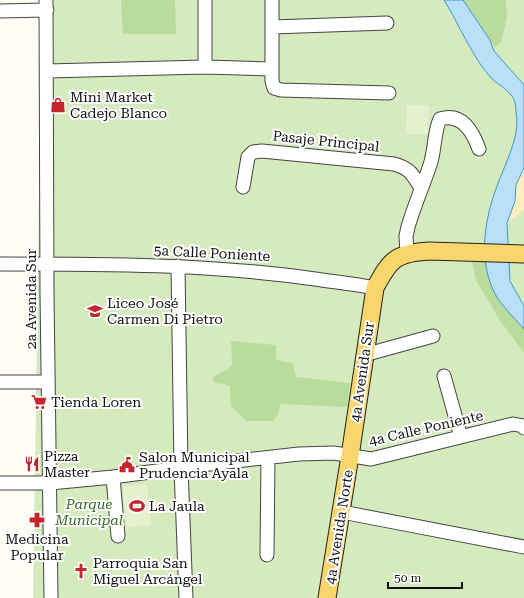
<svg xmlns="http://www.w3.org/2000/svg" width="524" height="598" viewBox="0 0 524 598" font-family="'Roboto Serif',serif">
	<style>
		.green { fill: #d5ebbd }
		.forest { fill: #b9dc9c }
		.sand { fill: #fbeec1 }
		.pitch { fill: #e6f2cf }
		.water { fill: #b9e0f7; stroke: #3f96cf }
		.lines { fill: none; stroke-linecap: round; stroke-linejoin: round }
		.minor-casing { stroke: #444; stroke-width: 15 }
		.major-casing { stroke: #222; stroke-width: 19 }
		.minor { stroke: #fff; stroke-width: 13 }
		.major { stroke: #f9d66b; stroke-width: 17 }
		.labels { text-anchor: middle; stroke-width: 4; stroke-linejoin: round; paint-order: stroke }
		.poi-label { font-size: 14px; fill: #111; stroke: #fff; text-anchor: start }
		.street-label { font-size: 14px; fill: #111; stroke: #fff }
		.park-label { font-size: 14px; font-style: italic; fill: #2f6b1f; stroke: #fff }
	</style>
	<rect width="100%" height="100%" fill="#fffdf5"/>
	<path class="green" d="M42,0H524V598H33Z"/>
	<path class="forest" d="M121,0H175L176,34H123Z
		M463,0H506L507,17L501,43L495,47Z
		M471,258L485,259C488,271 490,284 496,295C502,307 514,318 524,329V353L499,319L476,280Z
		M231,341L276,345V360L293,363L296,377L350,383L347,407L280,404L278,415L273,421H246L231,406L230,387L224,384L215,383L212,378C219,372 225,372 232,365Z"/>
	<path class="sand" d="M524,168V209L520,213L507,223L515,201L516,185Z"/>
	<path class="pitch" d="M407,105H429L428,134H406Z
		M147,484L151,525L126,527L123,486Z"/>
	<path class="water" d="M444,0H463L490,40L494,51L524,85V168L516,185L515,201L507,223L510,281L524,306V329C515,319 506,310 498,299C474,260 486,210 503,171C510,153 520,132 516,112C516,107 515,99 511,95C506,88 497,84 491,78C472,57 459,24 444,0Z"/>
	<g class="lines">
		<defs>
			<path id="minor" d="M46,0L47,293L51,598
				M205,0V67
				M272,0V81L274,88L281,90L389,93
				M0,11L47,10
				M272,27L387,23
				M47,71L205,67L271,69
				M243,187L248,157L253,152L262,151L394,164C411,169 412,174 421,188
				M407,253L406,236L408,227C414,206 423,186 430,165C435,151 434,131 440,119C462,112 473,132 479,149
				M0,264C105,264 210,264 315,279C335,282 355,284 375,288
				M178,266L181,468L186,598
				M364,355L433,336
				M444,376L461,437
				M0,382H48
				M113,477L118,536
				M0,483H50L113,477L201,465L299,454L334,453L371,459L513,424L523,426L524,428
				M342,512L524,547
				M267,555L268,458"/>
			<path id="major" d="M327,598L350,456L375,288C390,260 395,253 429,251L524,254"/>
		</defs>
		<use href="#minor" class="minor-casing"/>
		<use href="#major" class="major-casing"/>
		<use href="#minor" class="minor"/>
		<use href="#major" class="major"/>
	</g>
	<defs>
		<symbol id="shop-bare" viewBox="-9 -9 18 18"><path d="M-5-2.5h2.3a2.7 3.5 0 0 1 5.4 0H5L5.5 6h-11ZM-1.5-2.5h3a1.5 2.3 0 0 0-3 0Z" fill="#c4262e" stroke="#fff" stroke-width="2.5" paint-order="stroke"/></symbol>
		<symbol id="school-bare" viewBox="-9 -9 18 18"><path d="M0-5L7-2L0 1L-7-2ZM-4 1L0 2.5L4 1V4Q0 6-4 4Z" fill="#c4262e" stroke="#fff" stroke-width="2.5" paint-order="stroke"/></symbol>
		<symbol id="supermarket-bare" viewBox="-9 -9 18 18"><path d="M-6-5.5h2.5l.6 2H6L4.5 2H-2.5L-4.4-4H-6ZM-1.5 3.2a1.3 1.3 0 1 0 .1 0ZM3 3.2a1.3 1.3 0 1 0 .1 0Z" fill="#c4262e" stroke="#fff" stroke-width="2.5" paint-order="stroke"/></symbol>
		<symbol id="restaurant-bare" viewBox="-9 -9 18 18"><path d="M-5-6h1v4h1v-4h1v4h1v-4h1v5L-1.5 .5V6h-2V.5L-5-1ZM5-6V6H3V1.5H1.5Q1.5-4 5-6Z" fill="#c4262e" stroke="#fff" stroke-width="2.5" paint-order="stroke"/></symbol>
		<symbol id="civic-bare" viewBox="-9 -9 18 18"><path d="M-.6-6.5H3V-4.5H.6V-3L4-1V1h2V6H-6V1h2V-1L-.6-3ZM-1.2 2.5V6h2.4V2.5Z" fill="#c4262e" stroke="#fff" stroke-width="2.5" paint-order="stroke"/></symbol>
		<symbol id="stadium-bare" viewBox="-9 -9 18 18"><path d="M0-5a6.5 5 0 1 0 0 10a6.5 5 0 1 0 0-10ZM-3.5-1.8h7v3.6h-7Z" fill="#c4262e" stroke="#fff" stroke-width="2.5" paint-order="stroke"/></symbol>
		<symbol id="pharmacy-bare" viewBox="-9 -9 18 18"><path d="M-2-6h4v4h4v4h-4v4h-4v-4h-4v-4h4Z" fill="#c4262e" stroke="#fff" stroke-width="2.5" paint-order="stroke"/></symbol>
		<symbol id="church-bare" viewBox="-9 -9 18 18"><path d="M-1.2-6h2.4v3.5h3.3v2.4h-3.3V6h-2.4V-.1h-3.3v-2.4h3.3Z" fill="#c4262e" stroke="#fff" stroke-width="2.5" paint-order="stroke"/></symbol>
	</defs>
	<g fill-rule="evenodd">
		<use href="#shop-bare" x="47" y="94" width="22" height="22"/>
		<use href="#school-bare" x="84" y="300" width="22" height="22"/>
		<use href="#supermarket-bare" x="28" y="391" width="22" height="22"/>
		<use href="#restaurant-bare" x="21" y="453" width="22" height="22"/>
		<use href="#civic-bare" x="116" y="454" width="22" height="22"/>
		<use href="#stadium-bare" x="126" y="495" width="22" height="22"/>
		<use href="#pharmacy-bare" x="26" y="509" width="22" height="22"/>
		<use href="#church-bare" x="70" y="560" width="22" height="22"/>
	</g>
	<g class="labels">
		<g class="poi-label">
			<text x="70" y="102">Mini Market<tspan x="70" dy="16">Cadejo Blanco</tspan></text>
			<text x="107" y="308">Liceo José<tspan x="107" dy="16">Carmen Di Pietro</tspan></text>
			<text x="51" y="407">Tienda Loren</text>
			<text x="44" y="461">Pizza<tspan x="44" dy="16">Master</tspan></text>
			<text x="139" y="462">Salon Municipal<tspan x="139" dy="16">Prudencia Ayala</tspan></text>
			<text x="149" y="511">La Jaula</text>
			<text x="37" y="544" text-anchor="middle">Medicina<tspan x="37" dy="16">Popular</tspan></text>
			<text x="93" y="568">Parroquia San<tspan x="93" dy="16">Miguel Arcángel</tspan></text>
		</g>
		<g class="street-label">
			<text transform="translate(326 141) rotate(6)" y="5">Pasaje Principal</text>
			<text transform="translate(212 253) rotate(3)" y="5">5a Calle Poniente</text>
			<text transform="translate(31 299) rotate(-90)" y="5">2a Avenida Sur</text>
			<text transform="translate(362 372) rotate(-82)" y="5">4a Avenida Sur</text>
			<text transform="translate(426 428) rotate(-13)" y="5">4a Calle Poniente</text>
			<text transform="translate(339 527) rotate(-81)" y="5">4a Avenida Norte</text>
		</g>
		<g class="park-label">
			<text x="89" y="509">Parque<tspan x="89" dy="16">Municipal</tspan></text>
		</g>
	</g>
	<path d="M388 582v6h74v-6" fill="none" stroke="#111111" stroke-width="2"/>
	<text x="394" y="582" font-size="12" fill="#111111" stroke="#ffffff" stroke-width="3" paint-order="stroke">50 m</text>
</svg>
